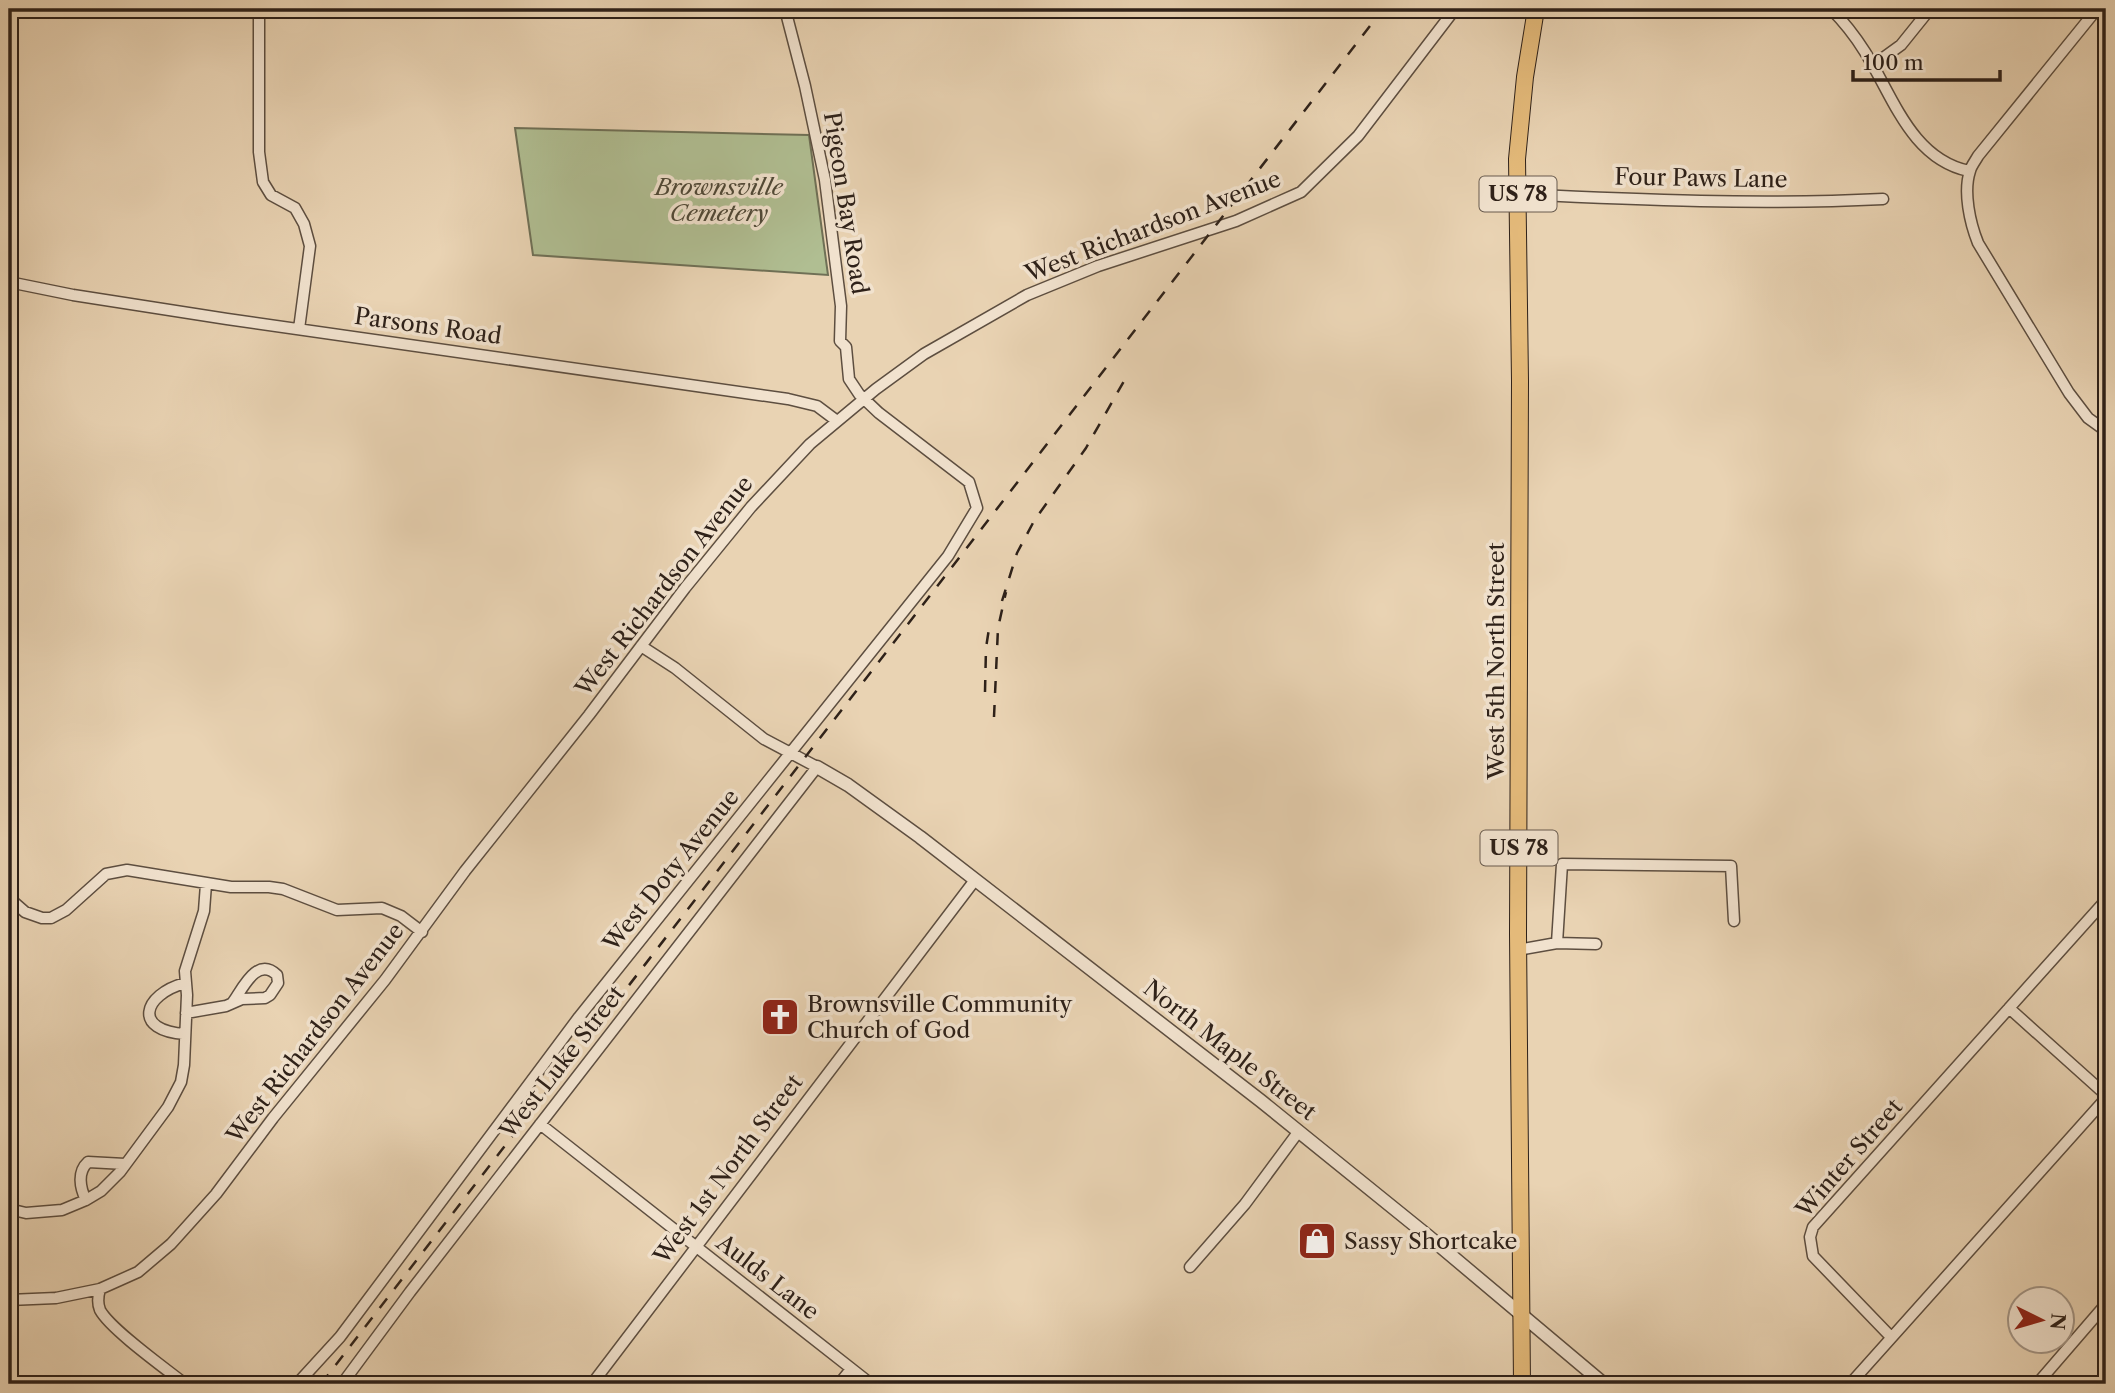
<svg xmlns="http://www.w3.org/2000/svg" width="2115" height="1393" viewBox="0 0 2115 1393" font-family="'Libre Caslon Text',serif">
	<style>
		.green { fill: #b0be92; stroke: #6f7056; stroke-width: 2 }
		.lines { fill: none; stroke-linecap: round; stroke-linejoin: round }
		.minor-casing { stroke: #5d4e40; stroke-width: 13 }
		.tertiary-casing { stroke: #5d4e40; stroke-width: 15 }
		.primary-casing { stroke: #2e2119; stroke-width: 18 }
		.minor { stroke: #f1e2ce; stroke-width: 10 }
		.tertiary { stroke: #f1e2ce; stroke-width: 12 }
		.primary { stroke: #e4ba7a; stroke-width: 16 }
		.rail { stroke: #2e2119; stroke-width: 2.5; stroke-dasharray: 12 12; stroke-linecap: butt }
		.labels { text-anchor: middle; stroke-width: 7; stroke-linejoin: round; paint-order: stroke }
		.shield { fill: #f1e2ce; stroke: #685b4f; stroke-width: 2 }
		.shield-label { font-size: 21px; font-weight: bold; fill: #2e2119 }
		.street-label { font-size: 23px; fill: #2e2119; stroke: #f1e2ce }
		.park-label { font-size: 23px; font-style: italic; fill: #4e4837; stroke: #f1e2ce }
		.poi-label { font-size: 23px; fill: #2e2119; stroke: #f1e2ce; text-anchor: start }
	</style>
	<rect width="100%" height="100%" fill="#e9d3b3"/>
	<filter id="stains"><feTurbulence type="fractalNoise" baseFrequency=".00286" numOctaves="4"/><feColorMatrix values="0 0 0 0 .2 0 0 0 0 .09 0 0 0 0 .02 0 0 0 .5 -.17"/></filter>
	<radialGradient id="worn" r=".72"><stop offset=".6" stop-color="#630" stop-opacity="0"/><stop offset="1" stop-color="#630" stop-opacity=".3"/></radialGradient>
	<path class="green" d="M515,128L809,135L828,275L533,255Z"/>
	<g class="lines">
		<defs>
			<path id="minor" d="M259,9V152L263,182L271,195L295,208L304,224L310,246L299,329
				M1831,9C1844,22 1855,36 1865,52C1893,96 1911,159 1969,171
				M2097,9L1978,156C1976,160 1971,166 1970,171C1963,192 1970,223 1978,243L2069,393L2088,418L2106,431
				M1872,66L1901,45L1930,9
				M1518,194C1639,200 1762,205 1883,199
				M9,282L73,295L227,319L788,399L817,406L837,421
				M9,898L25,912L42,918H51L66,910L106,874L127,870L231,887H269L283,889L337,910L382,908L401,916L422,932
				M1557,943L1562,864L1731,866L1734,921
				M1518,950L1557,943L1596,944
				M2009,1008L2106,1095
				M186,1013L226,1006L242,999L265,998L270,995L278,983L277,975C257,956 243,988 233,1002
				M185,1034C133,1031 142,995 185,983
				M540,1124L871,1384
				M86,1200C80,1188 77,1172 88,1162L125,1164
				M9,1209L26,1213L62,1210L86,1200L101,1191L120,1172L168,1107L181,1082L184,1065L187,995L185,971L204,911L206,884
				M1190,1267L1245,1204L1299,1131
				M100,1289C98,1296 97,1303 100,1310C110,1329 166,1369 185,1384
				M9,1300L56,1298L100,1289L138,1272L171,1244L216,1194L273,1118L385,980L465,871L589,715L685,588L751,507L810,444L876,389L924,354L1027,295L1098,266L1236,221L1301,192L1358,136L1455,9
				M1891,1337L1813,1256L1810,1237L1813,1227L2106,900
				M297,1384L340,1337L579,1017L948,556L977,508L969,482L879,413L859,394L849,379L846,347L840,341L841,306L825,180L805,86L785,9
				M342,1384L410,1292L817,767L764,739L675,668L641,646
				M592,1384L975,880
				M839,1384L851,1369
				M1850,1384L2106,1098
				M2037,1384L2106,1304"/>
			<path id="tertiary" d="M817,767L848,785L920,837L1261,1101L1428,1236L1604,1384"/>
			<path id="primary" d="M1522,1384L1518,934L1520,381L1517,159L1525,77L1536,9"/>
		</defs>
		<use href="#minor" class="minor-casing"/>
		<use href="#tertiary" class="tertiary-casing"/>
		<use href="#primary" class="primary-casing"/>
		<use href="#minor" class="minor"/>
		<use href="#tertiary" class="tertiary"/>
		<use href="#primary" class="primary"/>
		<path class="rail" d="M1002,601L1017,553L1034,521L1086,448L1124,381
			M985,692L986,648L990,622
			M994,717L998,628L1006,592
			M321,1384L1383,9"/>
	</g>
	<defs>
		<symbol id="church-square" viewBox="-11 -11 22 22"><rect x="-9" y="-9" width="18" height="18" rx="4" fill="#8f2418" stroke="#f1e2ce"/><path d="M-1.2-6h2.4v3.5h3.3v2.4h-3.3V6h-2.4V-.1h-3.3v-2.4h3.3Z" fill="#fff"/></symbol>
		<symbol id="shop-square" viewBox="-11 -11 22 22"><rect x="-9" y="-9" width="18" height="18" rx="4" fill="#8f2418" stroke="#f1e2ce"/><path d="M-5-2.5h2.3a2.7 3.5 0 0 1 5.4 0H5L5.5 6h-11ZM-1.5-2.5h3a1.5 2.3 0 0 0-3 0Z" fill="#fff"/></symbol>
	</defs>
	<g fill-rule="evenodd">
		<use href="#church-square" x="758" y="995" width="44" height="44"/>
		<use href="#shop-square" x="1295" y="1219" width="44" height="44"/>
	</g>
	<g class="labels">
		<g class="shield">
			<rect x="1479.5" y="176.5" width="77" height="35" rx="5"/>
			<rect x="1480.5" y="830.5" width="77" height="35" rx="5"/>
		</g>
		<g class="shield-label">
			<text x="1518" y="201">US 78</text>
			<text x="1519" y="855">US 78</text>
		</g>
		<g class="street-label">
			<text transform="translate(1701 178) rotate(1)" y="8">Four Paws Lane</text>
			<text transform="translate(846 203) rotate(81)" y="8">Pigeon Bay Road</text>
			<text transform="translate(1153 226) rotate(-21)" y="8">West Richardson Avenue</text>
			<text transform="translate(428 326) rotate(8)" y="8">Parsons Road</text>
			<text transform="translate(664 586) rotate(-52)" y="8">West Richardson Avenue</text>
			<text transform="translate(1496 661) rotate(-90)" y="8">West 5th North Street</text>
			<text transform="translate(671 870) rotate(-51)" y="8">West Doty Avenue</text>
			<text transform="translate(315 1033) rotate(-52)" y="8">West Richardson Avenue</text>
			<text transform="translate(1230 1050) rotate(38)" y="8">North Maple Street</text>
			<text transform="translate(562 1062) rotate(-52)" y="8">West Luke Street</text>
			<text transform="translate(1849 1158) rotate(-49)" y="8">Winter Street</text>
			<text transform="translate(728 1169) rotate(-53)" y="8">West 1st North Street</text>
			<text transform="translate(768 1277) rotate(38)" y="8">Aulds Lane</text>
		</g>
		<g class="park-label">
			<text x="719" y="195">Brownsville<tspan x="719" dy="26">Cemetery</tspan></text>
		</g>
		<g class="poi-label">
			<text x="807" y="1012">Brownsville Community<tspan x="807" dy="26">Church of God</tspan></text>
			<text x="1344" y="1249">Sassy Shortcake</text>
		</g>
	</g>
	<rect width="2115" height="1393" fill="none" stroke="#e9d3b3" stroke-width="35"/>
	<rect x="10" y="10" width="2094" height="1372" fill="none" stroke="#2e2119" stroke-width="3.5"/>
	<rect x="18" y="18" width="2080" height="1358" fill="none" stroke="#2e2119" stroke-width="2"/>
	<g transform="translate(2041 1320) rotate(95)"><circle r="33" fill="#f1e2ce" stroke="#a39586" stroke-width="2"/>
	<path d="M0-5L12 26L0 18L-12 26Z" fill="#8f2418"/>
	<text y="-10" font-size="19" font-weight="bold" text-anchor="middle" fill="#2e2119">N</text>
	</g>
	<path d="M1853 70v10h147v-10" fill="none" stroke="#2e2119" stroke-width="3.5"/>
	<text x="1863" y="70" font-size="21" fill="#2e2119" stroke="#f1e2ce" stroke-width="5" paint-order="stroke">100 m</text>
	<rect width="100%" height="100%" filter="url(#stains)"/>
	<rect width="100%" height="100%" fill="url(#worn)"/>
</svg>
